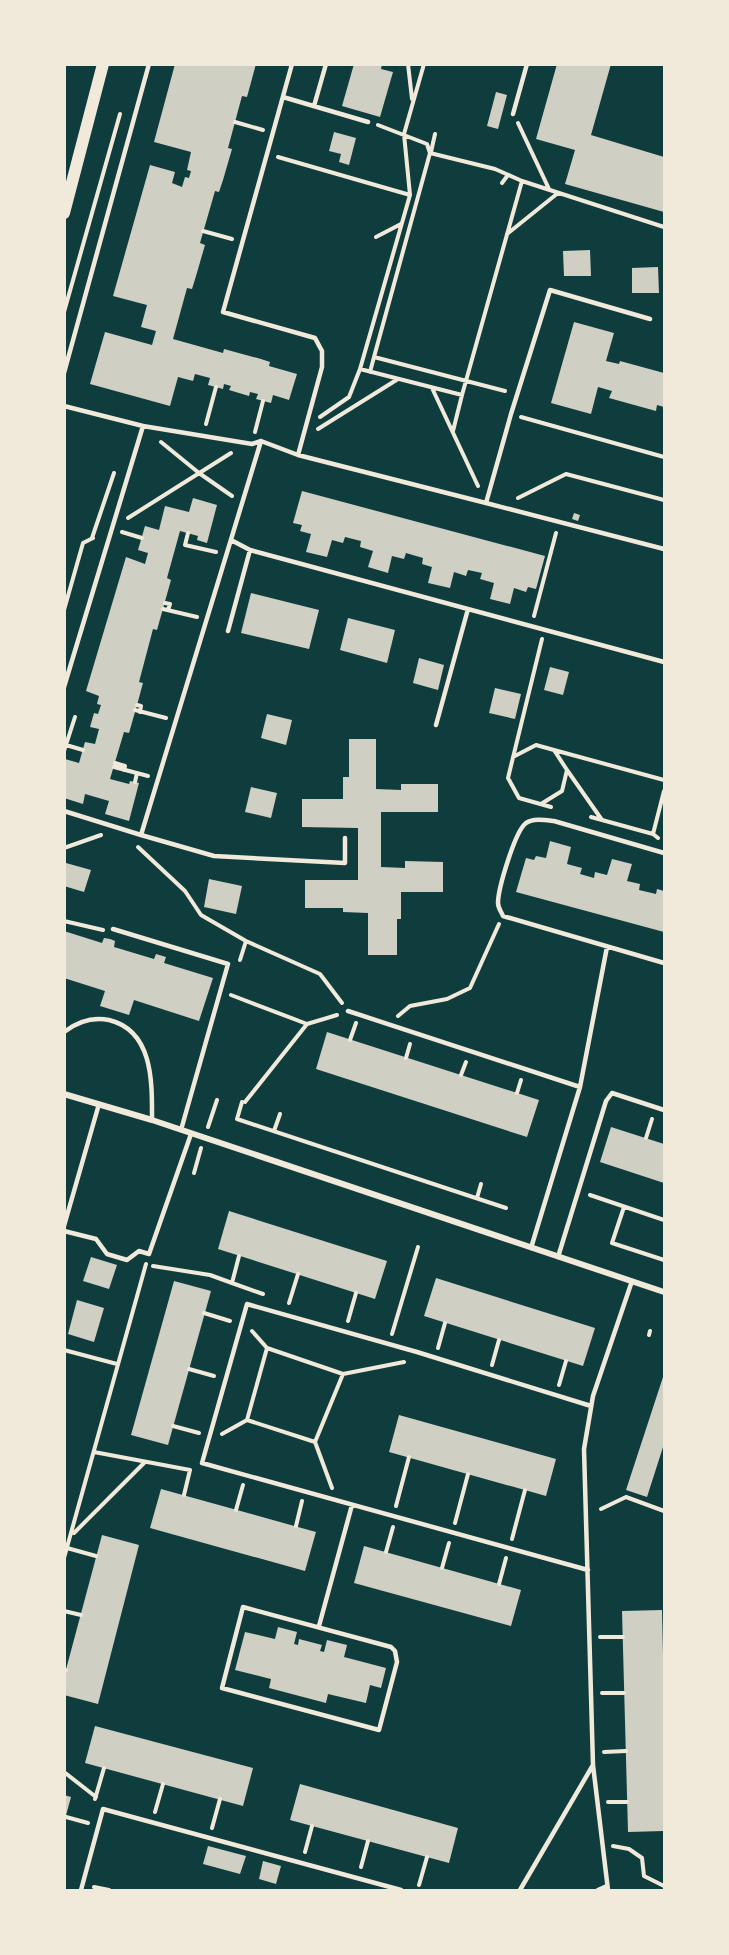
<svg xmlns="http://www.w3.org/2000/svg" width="729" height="1955" viewBox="0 0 729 1955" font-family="'Source Serif 4',serif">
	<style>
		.building { fill: #cfcfc3 }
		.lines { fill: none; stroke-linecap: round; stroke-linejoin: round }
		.path { stroke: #f1e9da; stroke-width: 4 }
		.service { stroke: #f1e9da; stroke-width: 4.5 }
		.minor { stroke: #f1e9da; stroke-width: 6 }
		.secondary { stroke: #f1e9da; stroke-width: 12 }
	</style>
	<rect width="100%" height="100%" fill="#0f3d3e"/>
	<path class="building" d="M175,64H256L247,97L242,96L228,148L232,149L223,180L219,192L215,191L200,243L205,245L196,276L192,289L187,288L173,339L223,353L224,349L261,359L270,362L269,366L297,374L289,400L273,395L271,403L256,399L258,394L250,392L249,396L229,390L231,386L224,384L223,389L208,385L210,378L195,374L193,381L178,377L170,406L90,384L105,332L152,345L156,331L141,327L147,305L113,296L150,165L175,172L172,183L182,187L185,177L189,178L191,171L187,170L191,152L154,142Z
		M354,64H382L381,69L393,72L380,117L342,106Z
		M557,64H611L591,135L664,157V212L565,184L575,150L536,139Z
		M496,92L507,95L498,129L487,126Z
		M334,132L356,138L349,165L339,162L341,154L329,151Z
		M590,250L591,276H564L563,251Z
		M658,267L659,293H632V268Z
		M574,322L614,333L606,361L619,364L620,361L664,373V407L657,405L656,411L609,398L612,391L598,387L591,414L551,403Z
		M302,491L545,556L536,589L528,587L526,592L514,588L510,604L490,599L494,583L480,579L482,573L468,570L466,576L454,572L450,588L428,583L432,567L422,564L423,558L406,553L404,559L392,556L388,573L368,567L373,551L360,547L361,541L345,537L343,543L332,540L327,557L306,552L311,534L300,531L302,525L293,523Z
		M193,498L217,505L207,543L197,540L198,536L180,531L167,578L171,580L157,630L153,629L139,682L143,683L137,705L129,733L124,732L110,779L129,784L130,781L139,783L129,821L105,814L109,801L85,794L83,804L64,798V761L65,759L79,763L85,742L95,744L99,729L90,727L94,713L98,714L101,705L97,704L99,696L86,691L126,557L145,564L148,553L138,550L145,526L159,530L165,506L189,512Z
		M574,513L580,515L578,521L572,519Z
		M251,593L319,610L309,649L241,633Z
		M348,618L395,630L387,663L340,650Z
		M419,658L444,665L438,690L413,683Z
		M550,667L569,672L563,695L544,690Z
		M495,688L521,694L515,719L489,713Z
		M267,714L292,720L286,745L261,738Z
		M349,739H376V789L401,790V784H438V812H381V867L405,868V861L443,862V892H401V919H397V955H368V913L343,912V908H305V880H358V828L302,827V799H343V777H349Z
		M251,787L277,793L271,818L245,812Z
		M550,841L571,847L567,864L582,868L580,874L594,878L595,872L607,875L612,859L632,864L627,881L640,884L639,890L656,894L657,889L664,891V932L516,892L526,858L534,860L536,856L546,858Z
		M66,863L91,870L84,892L64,886Z
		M209,879L242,886L236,914L204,907Z
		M64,931L102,943L104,938L110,939L115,941L114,947L154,959L156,954L166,957L164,963L213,978L199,1021L134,1000L129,1015L100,1006L105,991L64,978Z
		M327,1032L539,1100L527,1137L316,1069Z
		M611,1127L664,1144V1183L600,1162Z
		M229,1211L387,1261L375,1299L218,1249Z
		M91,1257L117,1265L109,1289L83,1281Z
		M436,1278L595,1328L583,1366L424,1316Z
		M174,1281L211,1291L168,1445L131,1435Z
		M77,1300L104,1308L94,1342L68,1334Z
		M664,1374V1444L647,1497L626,1490Z
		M399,1415L556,1459L546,1496L389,1452Z
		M161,1489L316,1532L305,1571L150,1528Z
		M102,1535L139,1545L98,1704L64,1695V1677Z
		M364,1546L521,1590L511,1626L354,1583Z
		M662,1610L664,1699V1831L628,1832L622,1611Z
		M278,1627L297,1632L294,1644L298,1645L299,1639L322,1645L320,1651L324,1652L327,1640L347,1645L344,1657L386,1668L381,1688L370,1685L366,1703L328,1694L326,1703L269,1688L271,1679L235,1670L245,1632L275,1639Z
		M95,1726L253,1768L243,1806L85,1763Z
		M300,1784L458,1828L449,1863L290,1820Z
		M64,1795L71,1797L65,1819H64Z
		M208,1846L246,1856L240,1874L203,1864Z
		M263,1861L281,1866L276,1884L259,1879Z"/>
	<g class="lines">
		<path class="path" d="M408,64L412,99
			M424,64L404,134L410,195L360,369L462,395L522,181
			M235,122L263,130
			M518,123L549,189
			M378,125L427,144L430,153
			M431,152L435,134
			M278,157L410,195
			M502,183L508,175
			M203,231L232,239
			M507,234L558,193
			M376,237L401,224
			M64,312L120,114
			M370,372L374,357
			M432,388L478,486
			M505,391L374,357L430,153L495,169L522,181L664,227
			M320,417L349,397L360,369
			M521,417L664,457
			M206,424L216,387
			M318,429L398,379
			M453,431L462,395
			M255,432L263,401
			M161,442L199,473L232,496
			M518,498L566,474L664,500
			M128,518L231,453
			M122,532L142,538
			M188,533L185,545L216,552
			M92,538L114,473
			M165,603L170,604L168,610
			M163,609L197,617
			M64,610L83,543L93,538
			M534,616L556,533
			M542,639L508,778L519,798L551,807
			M137,705L141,706L140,712
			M135,710L166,718
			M66,745L83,750
			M554,750L664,780
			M64,751L75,717
			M513,757L536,745L554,750L567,770L562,791L541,804
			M115,763L125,766L124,770
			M114,767L148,776
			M567,770L602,820
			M135,782L137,773
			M591,817L653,834L658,838
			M653,834L664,791
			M138,847L185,891L201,915L246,941L320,974L342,1003
			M64,848L101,835
			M64,921L103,930
			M240,960L246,941
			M231,995L307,1024
			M398,1016L410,1006L447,999L470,988L499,924
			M350,1040L356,1023
			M406,1058L410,1044
			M461,1075L466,1062
			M517,1093L521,1080
			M242,1102L237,1119L506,1208
			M245,1102L307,1024L337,1015
			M208,1127L217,1100
			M274,1131L280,1114
			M646,1138L652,1119
			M194,1173L201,1148
			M590,1195L664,1220
			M477,1198L481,1184
			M624,1207L612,1243L664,1260
			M153,1266L210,1275L232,1283L239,1256
			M232,1283L263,1294
			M289,1303L298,1274
			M204,1313L230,1321
			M348,1321L356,1293
			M252,1331L267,1348
			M392,1334L418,1247
			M649,1335L650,1331
			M438,1348L445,1323
			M64,1350L117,1364
			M492,1365L499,1340
			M189,1369L214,1376
			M343,1374L404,1362
			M559,1385L566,1361
			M173,1426L199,1433
			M222,1434L247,1420
			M315,1442L247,1420L267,1348L343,1374L315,1442L332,1488
			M94,1452L190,1470L184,1495
			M396,1506L409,1457
			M601,1509L626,1497L664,1511
			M236,1510L243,1485
			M455,1523L468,1474
			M296,1526L302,1501
			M74,1533L145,1462
			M512,1539L525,1490
			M67,1548L96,1556
			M386,1552L393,1527
			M64,1558L146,1264
			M442,1568L449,1543
			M499,1584L506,1558
			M64,1611L81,1615
			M600,1637H623
			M64,1670H66
			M602,1693H624
			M604,1752L626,1751
			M64,1772L96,1797
			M95,1799L104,1768
			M608,1802H627
			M155,1812L163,1784
			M66,1817L88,1823
			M212,1828L220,1799
			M613,1846L629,1849L642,1858L644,1876L664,1886
			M305,1852L312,1826
			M361,1867L368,1841
			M419,1885L427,1857
			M94,1887L109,1890"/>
		<path class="service" d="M292,64L223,312L315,338L322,351V367L298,455
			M283,97L368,122
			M314,106L326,64
			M513,114L527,64
			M64,373L149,64
			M64,406L143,426L252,444L261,441L298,455L486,503L511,414L550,290L650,319
			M486,503L664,549
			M231,540L250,550L664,662
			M228,631L250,550
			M64,687L143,426
			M436,725L468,609
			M64,811L141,835L261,441
			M141,835L214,856L345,863V838
			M664,853L554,821C545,820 534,818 526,823C515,831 498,889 498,903C498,908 501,911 503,916L664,963
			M113,929L228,964L181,1130
			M348,1011L580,1087L607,947
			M64,1032C77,1022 93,1017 109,1020C154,1031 152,1084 152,1120
			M64,1226L99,1104
			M64,1231L96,1239L107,1254L127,1260L139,1251L149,1254L191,1134
			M531,1248L580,1087
			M558,1257L606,1101L612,1093L664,1110
			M588,1570L202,1463L247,1304L417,1352L591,1406
			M243,1607L391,1647L395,1651L397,1662L379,1730L222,1688Z
			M319,1626L352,1505
			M593,1765L608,1890
			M81,1890L103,1809L401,1890
			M520,1890L593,1765L584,1449L593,1396L632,1281
			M598,1890L607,1886"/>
		<path class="minor" d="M64,1094L152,1120L664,1292"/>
		<path class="secondary" d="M64,213L103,64"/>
	</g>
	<rect width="729" height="1955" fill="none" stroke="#f1e9da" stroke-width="132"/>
</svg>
